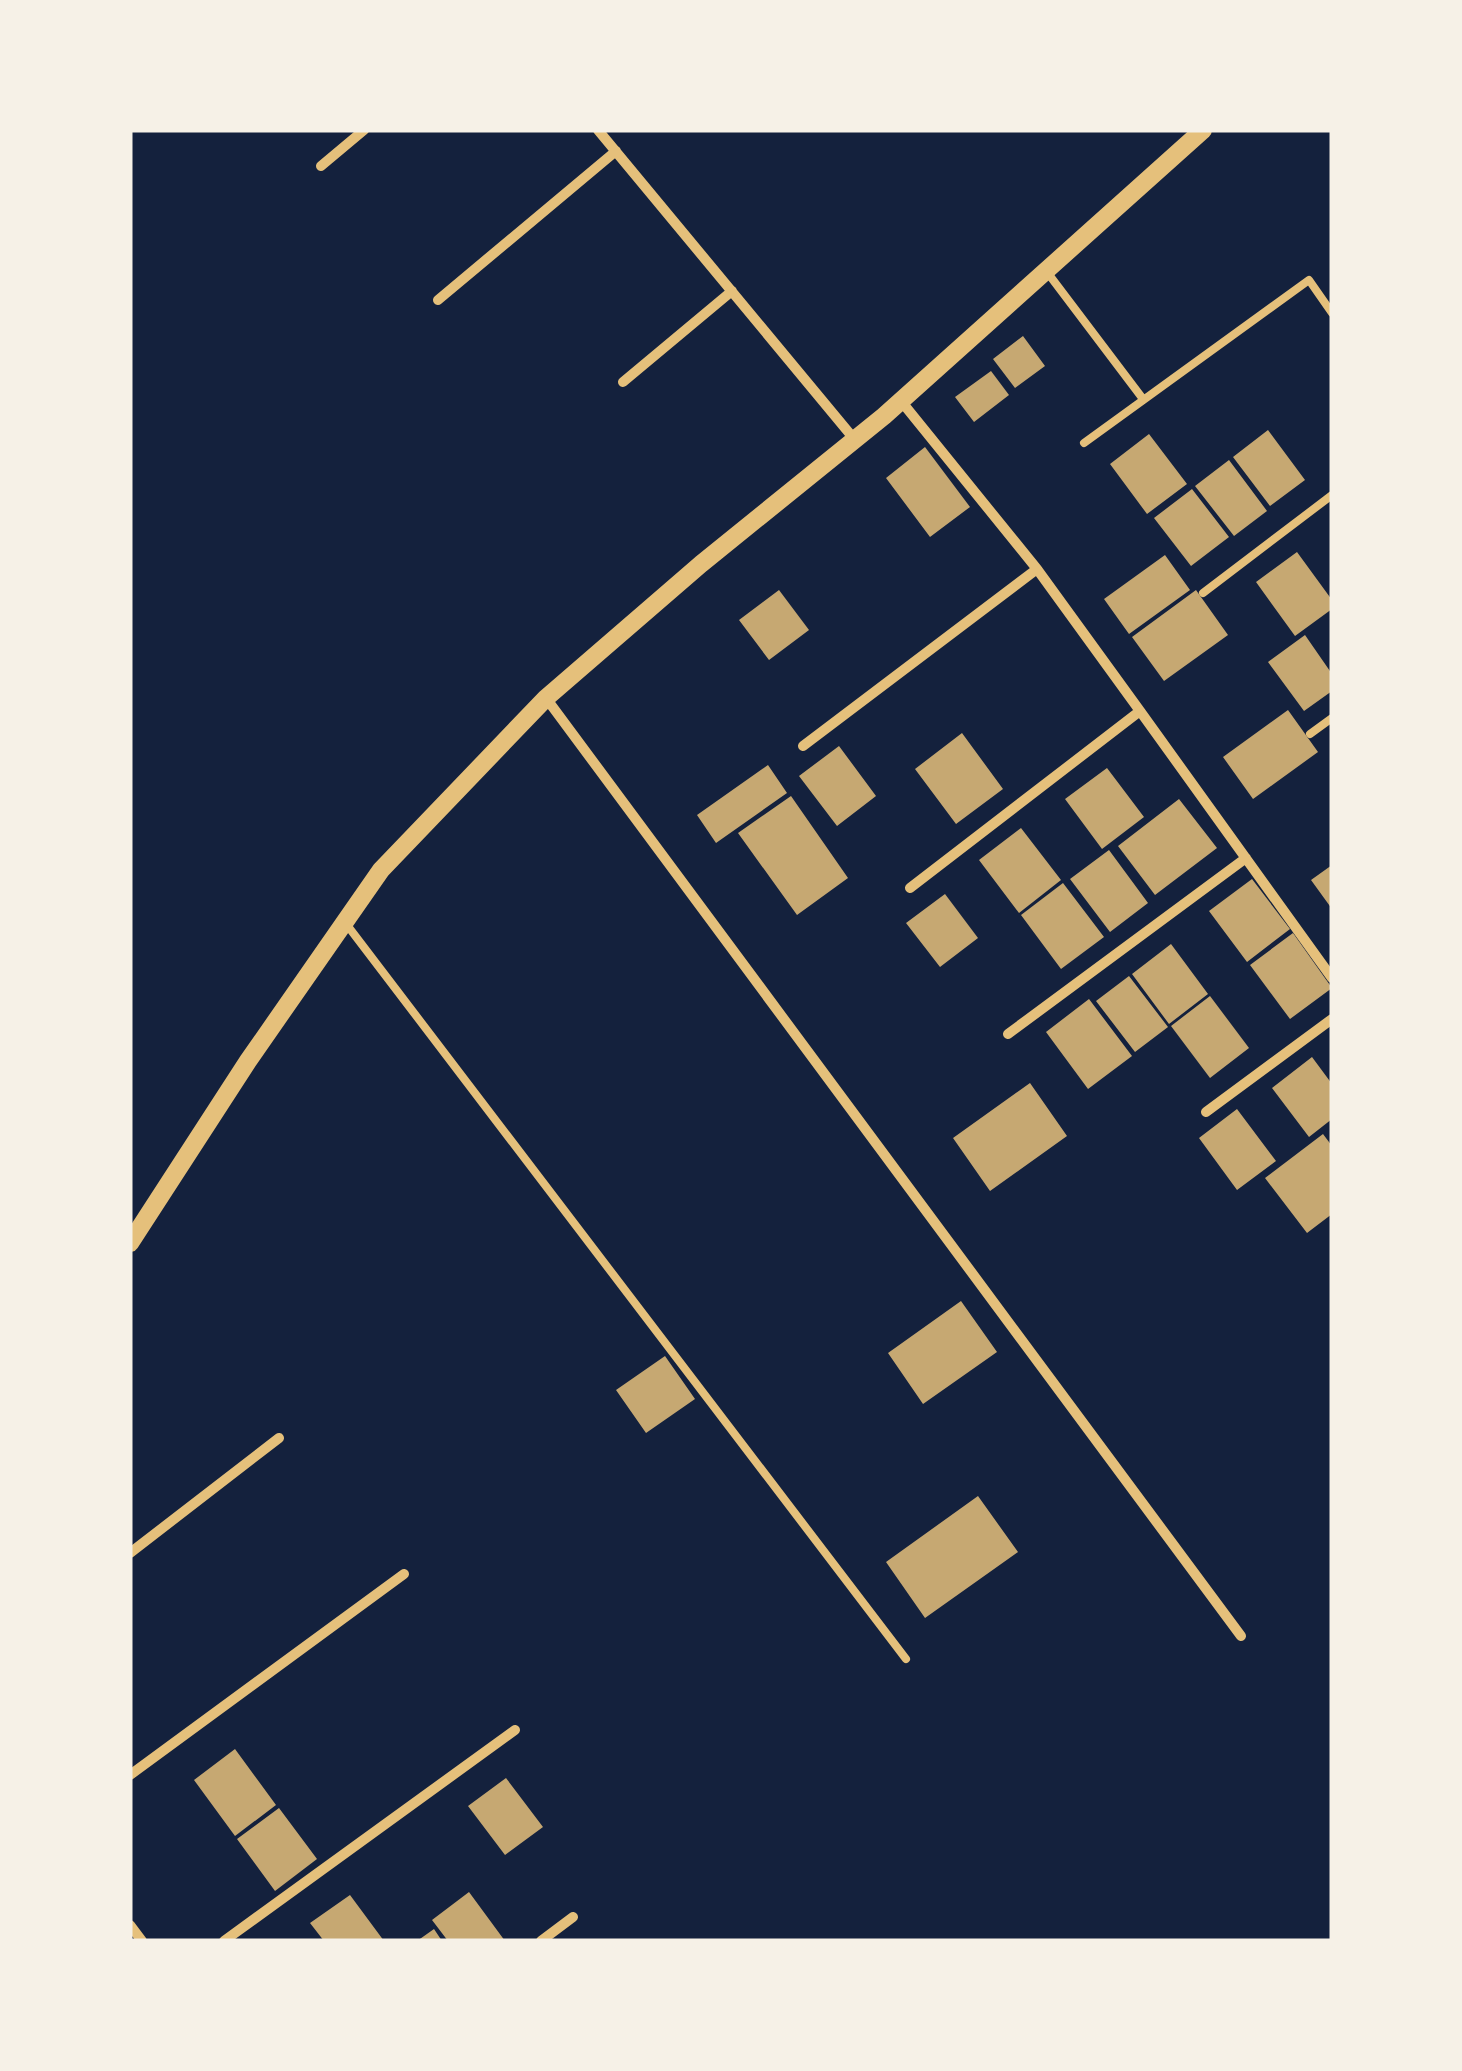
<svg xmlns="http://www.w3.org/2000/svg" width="1462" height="2071" viewBox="0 0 1462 2071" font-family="Commissioner,sans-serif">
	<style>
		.building { fill: #c6a872 }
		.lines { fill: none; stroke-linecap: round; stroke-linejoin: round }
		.service { stroke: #e5c07b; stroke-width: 8 }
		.minor { stroke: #e5c07b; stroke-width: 10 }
		.tertiary { stroke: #e5c07b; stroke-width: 18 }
	</style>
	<rect width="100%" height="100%" fill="#14213d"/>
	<path class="building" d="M1023,336L1045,366L1015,388L993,359Z
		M991,371L1009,395L974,422L955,397Z
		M1268,430L1305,480L1270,506L1233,457Z
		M1149,434L1187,484L1147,514L1110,464Z
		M925,447L970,507L930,537L886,478Z
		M1229,460L1267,511L1234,536L1195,486Z
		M1192,489L1229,537L1191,566L1154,518Z
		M1297,552L1332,600V609L1295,636L1256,582Z
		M1165,555L1190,590L1129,634L1104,599Z
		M779,590L809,630L769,660L739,620Z
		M1196,590L1228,635L1164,681L1132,637Z
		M1305,635L1332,674V691L1304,711L1268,662Z
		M1288,710L1318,752L1253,799L1223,757Z
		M962,733L1003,789L956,824L915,769Z
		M839,746L876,796L837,826L799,776Z
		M768,765L787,793L716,843L697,815Z
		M1107,768L1144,817L1102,849L1065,799Z
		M791,796L848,878L797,915L738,833Z
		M1179,799L1217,848L1155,895L1118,846Z
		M1021,828L1061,880L1019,913L979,860Z
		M1109,850L1148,903L1110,932L1070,879Z
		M1332,865V909L1311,880Z
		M1252,879L1290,929L1247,962L1209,911Z
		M1063,883L1104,937L1061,969L1021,915Z
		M945,894L978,938L940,967L906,923Z
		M1293,933L1332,988L1290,1019L1250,965Z
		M1171,944L1208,994L1169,1024L1132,974Z
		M1129,976L1168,1027L1135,1052L1096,1001Z
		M1210,996L1249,1048L1210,1078L1171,1026Z
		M1089,999L1132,1056L1088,1089L1046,1032Z
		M1312,1057L1332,1084V1119L1309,1137L1272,1088Z
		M1030,1083L1067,1136L990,1191L953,1138Z
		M1237,1109L1276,1161L1237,1190L1199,1138Z
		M1323,1134L1332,1146V1214L1307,1233L1265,1178Z
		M961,1301L997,1352L923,1404L888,1353Z
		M665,1356L695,1399L646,1433L616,1390Z
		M978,1496L1018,1552L925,1618L886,1562Z
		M235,1749L276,1805L235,1836L194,1780Z
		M506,1778L543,1827L505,1855L468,1806Z
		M279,1808L317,1859L275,1891L237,1839Z
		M469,1892L505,1941H448L432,1920Z
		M350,1895L384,1941H324L310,1923Z
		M434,1929L442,1941H417Z"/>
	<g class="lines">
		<path class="service" d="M1047,272L1143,399
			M1084,443L1309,280L1332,313
			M1203,593L1332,495
			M1310,734L1332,718
			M347,925L906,1659"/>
		<path class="minor" d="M598,130L855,440
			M321,166L364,130
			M438,300L616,151
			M623,382L732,291
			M546,698L1241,1636
			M1140,711L1332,978
			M803,746L1037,569L901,401
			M910,888L1140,711L1037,569
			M1008,1034L1246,858
			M1206,1112L1332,1019
			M130,1553L279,1438
			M130,1775L404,1574
			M130,1925L142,1941
			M224,1941L515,1730
			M541,1941L573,1917"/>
		<path class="tertiary" d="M130,1243L248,1061L381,870L546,698L701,564L884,416L1203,130"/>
	</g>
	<rect width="1462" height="2071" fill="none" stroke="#f6f1e7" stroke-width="265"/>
</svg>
